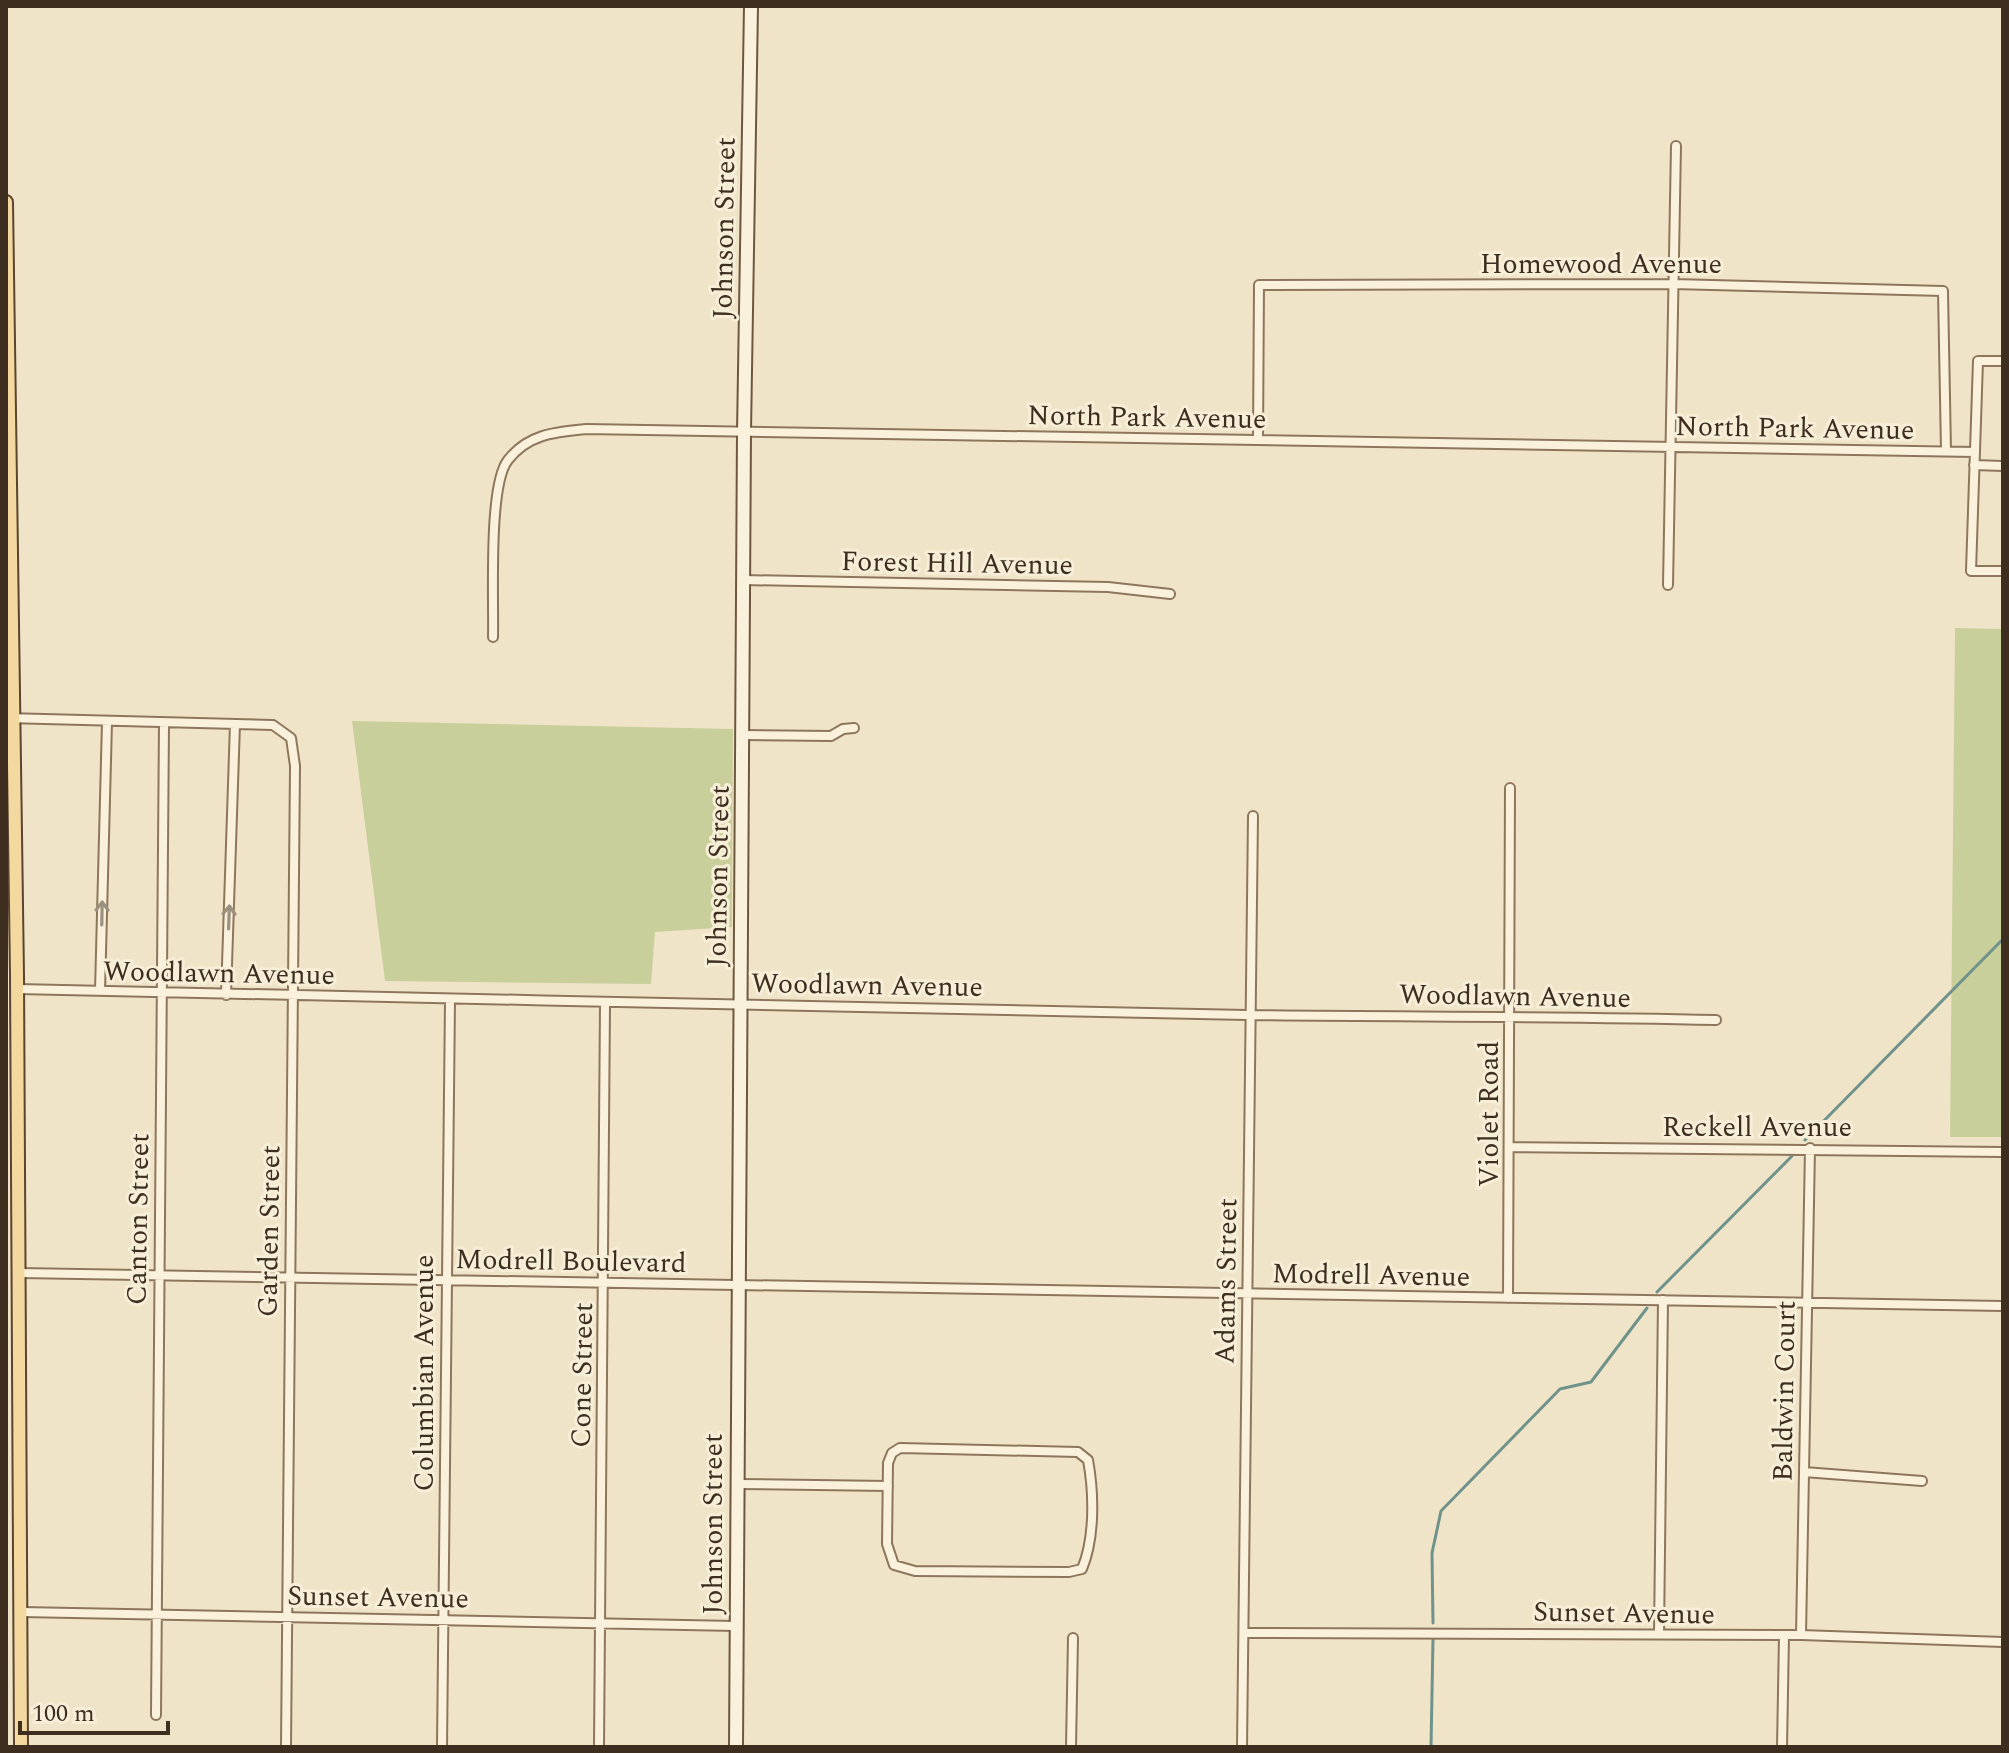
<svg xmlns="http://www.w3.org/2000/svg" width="2009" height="1753" viewBox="0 0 2009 1753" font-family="Spectral,serif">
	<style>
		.green { fill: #c9cf9b }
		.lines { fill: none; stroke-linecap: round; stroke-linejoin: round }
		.stream { stroke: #6f938a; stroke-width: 3 }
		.street-casing { stroke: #8d765c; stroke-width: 12 }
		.secondary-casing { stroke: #6f573f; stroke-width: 16 }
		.primary-casing { stroke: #5b4430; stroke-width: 16 }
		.street { stroke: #faf1dc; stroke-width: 8 }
		.secondary { stroke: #faf1dc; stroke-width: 12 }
		.primary { stroke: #f3d9a0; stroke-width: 12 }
		.oneway { stroke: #9c907e }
		.labels { text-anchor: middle; stroke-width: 6; stroke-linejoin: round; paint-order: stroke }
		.street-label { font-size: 28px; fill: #3d2e20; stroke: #f7eed8 }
	</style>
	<rect width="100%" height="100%" fill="#f0e4c8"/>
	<path class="green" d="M1955,628L2003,629V1137H1950Z
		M352,721L733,729L732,927L655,932L651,984L385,981Z"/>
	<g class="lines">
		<path class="stream" d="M1805,1140L2003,939
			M1657,1292L1792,1156
			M1433,1623L1432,1553L1441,1511L1560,1389L1591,1382L1647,1308
			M1431,1747L1433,1639"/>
		<defs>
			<path id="street" d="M2003,361H1978L1971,571H2003
				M1258,439L1259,285L1673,284L1943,291L1946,451
				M1974,465L2003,466
				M743,580L1108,587L1170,594
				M1668,585L1676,146
				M493,637C494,601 488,485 508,460C528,434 555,432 586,429L1975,452
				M6,718L273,725L291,738L295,766L286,1747
				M742,735L831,736L843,729L854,728
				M17,989C427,997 837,1008 1247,1015C1403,1017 1559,1016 1716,1020
				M100,991L107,722
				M226,995L235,724
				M1511,1147L2003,1152
				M20,1273L2003,1306
				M1508,1298L1510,788
				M900,1448L1078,1452L1088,1460C1094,1493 1095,1538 1082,1569L1069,1572L915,1571L894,1565L887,1544L888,1463L892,1453Z
				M1804,1472L1922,1481
				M736,1484L888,1486
				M21,1612L735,1626
				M1244,1633L1801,1635L2003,1642
				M1659,1633L1663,1300
				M1801,1635L1810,1148
				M156,1715L164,723
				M442,1747L450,1000
				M599,1747L605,1004
				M1071,1747L1073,1638
				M1242,1747L1253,816
				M1782,1747L1784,1636"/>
			<path id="secondary" d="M736,1747L744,432L751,6"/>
			<path id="primary" d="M6,202L17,975L21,1747"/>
		</defs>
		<use href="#street" class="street-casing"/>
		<use href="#secondary" class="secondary-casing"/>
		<use href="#primary" class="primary-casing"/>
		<use href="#street" class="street"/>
		<use href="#secondary" class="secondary"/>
		<use href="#primary" class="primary"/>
	</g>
	<defs><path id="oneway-shaft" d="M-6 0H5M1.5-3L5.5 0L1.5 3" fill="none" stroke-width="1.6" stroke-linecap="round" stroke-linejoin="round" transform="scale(2)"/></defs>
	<g class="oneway">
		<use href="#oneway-shaft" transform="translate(102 913) rotate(-89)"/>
		<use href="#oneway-shaft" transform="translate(229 917) rotate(-88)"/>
	</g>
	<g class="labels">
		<g class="street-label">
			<text transform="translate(723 228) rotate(-89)" y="10">Johnson Street</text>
			<text x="1601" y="273">Homewood Avenue</text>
			<text transform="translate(1147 416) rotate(1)" y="10">North Park Avenue</text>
			<text transform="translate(1795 427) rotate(1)" y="10">North Park Avenue</text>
			<text transform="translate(957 562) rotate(1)" y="10">Forest Hill Avenue</text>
			<text transform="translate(717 876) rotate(-89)" y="10">Johnson Street</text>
			<text transform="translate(219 972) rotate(1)" y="10">Woodlawn Avenue</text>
			<text transform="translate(867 984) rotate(1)" y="10">Woodlawn Avenue</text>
			<text transform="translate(1515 995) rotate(1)" y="10">Woodlawn Avenue</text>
			<text transform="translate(1488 1114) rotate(-90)" y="10">Violet Road</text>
			<text x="1757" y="1136">Reckell Avenue</text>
			<text transform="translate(137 1219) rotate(-89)" y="10">Canton Street</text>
			<text transform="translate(268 1231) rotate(-89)" y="10">Garden Street</text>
			<text transform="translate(571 1260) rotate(1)" y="10">Modrell Boulevard</text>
			<text transform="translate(1371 1274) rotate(1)" y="10">Modrell Avenue</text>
			<text transform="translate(1225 1281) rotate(-89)" y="10">Adams Street</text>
			<text transform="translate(423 1373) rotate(-90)" y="10">Columbian Avenue</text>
			<text transform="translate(581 1375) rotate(-89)" y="10">Cone Street</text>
			<text transform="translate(1783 1391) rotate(-89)" y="10">Baldwin Court</text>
			<text transform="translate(712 1524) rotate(-90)" y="10">Johnson Street</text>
			<text transform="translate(378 1596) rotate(1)" y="10">Sunset Avenue</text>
			<text transform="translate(1624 1612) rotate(1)" y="10">Sunset Avenue</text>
		</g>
	</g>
	<rect width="2009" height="1753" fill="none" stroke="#3d2e20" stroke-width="16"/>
	<path d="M20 1721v12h148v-12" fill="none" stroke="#3d2e20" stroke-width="4"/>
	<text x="32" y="1721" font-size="24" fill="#3d2e20" stroke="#f7eed8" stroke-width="6" paint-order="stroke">100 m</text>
</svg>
